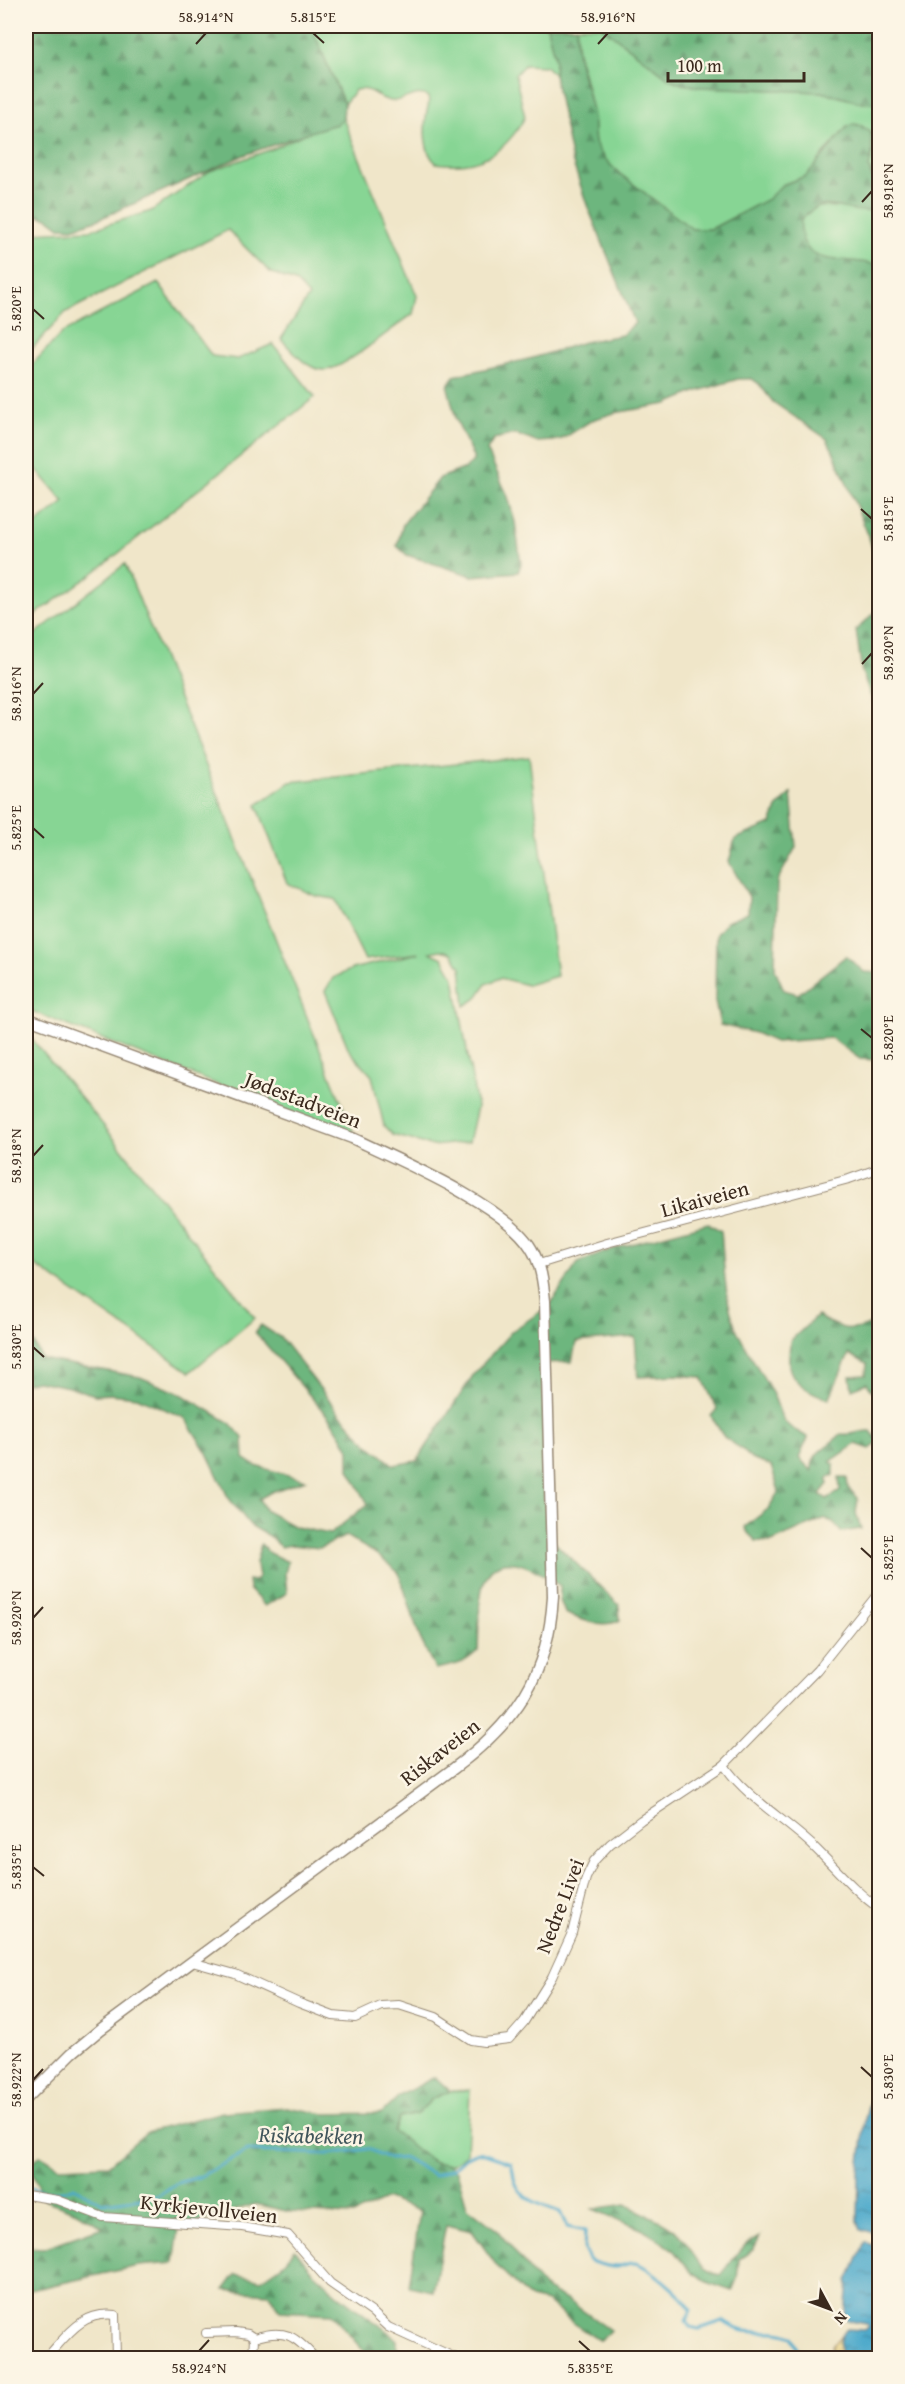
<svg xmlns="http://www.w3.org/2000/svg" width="905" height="2384" viewBox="0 0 905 2384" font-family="'Gentium Book Plus',serif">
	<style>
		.grass { fill: #87d594; stroke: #618059; stroke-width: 1.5 }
		.forest { fill: url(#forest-firs); stroke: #54704e; stroke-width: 1.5 }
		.sand { fill: url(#sand-dots); stroke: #94825e; stroke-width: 1.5 }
		.water { fill: url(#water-ripples); stroke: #446a74; stroke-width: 1.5 }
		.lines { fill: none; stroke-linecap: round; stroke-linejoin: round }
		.stream { stroke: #4ca9cb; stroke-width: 3 }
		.street-casing { stroke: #968874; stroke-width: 10 }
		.secondary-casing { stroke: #968874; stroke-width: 13 }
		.street { stroke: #fff; stroke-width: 8 }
		.secondary { stroke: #fff; stroke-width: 10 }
		.ticks { fill: none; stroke: #3b2a1e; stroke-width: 2 }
		.labels { text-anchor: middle; stroke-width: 5; stroke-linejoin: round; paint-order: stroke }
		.street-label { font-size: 21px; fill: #3b2a1e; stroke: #fcf5e5 }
		.water-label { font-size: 22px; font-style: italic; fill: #41565b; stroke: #fcf5e5 }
		.neatline { fill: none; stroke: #3b2a1e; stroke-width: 2 }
		.ticks-label { font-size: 15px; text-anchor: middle; fill: #3b2a1e }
	</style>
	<defs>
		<pattern id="forest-firs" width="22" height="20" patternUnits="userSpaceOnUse" patternTransform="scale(1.5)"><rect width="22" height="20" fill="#6db67e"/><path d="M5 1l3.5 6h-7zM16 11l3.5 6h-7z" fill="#5b9467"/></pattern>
		<pattern id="sand-dots" width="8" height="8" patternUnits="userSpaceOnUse" patternTransform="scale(1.5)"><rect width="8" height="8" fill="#eeda9e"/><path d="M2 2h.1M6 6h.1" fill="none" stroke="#cdbb88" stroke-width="1.8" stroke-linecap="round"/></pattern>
		<pattern id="water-ripples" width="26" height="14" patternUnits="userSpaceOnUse" patternTransform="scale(1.5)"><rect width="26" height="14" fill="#4ca9cb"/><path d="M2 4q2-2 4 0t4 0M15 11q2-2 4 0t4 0" fill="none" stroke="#408aa4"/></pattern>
	</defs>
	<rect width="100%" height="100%" fill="#fcf5e5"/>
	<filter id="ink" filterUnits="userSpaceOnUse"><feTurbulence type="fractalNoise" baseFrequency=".0167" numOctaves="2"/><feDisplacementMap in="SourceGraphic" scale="12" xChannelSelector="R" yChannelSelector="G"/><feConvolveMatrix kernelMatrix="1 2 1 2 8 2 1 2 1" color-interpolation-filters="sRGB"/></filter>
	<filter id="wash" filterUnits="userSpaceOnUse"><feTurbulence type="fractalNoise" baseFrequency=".008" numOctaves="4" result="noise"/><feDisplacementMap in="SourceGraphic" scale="24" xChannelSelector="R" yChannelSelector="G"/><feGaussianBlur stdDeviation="1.35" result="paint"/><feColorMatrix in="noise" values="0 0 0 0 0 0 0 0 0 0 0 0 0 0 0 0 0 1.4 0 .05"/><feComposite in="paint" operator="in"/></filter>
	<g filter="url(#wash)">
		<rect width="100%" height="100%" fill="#f0e6c9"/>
		<path class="grass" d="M311,26H547L555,60L554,75L546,66L524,65L515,75L525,117C505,154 477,169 436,163C423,152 424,127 427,111C428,105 430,104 428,97C419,89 403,102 391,101C376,99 373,86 355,90L344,104Z
			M577,26H601L670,79L682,84L701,87L822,92L863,103H879V187L869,167L872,154L871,133L857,124L847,127L806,176L782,185L769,199L711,229H692L620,174C611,166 601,156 596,145C590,132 592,113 589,99C585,74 574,51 577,26Z
			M342,116L417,296L413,314C394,326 346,368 326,370C308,371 292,351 281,339L309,296L297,283L270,272L228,230L66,312L26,355V231L31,233L90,230L151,211L210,171L272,149Z
			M879,202V266C860,258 835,264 820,258C811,254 801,245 800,234C796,190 849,212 873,211Z
			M158,283L212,356L238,359L273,344L315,397L91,575L26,621V532L64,502L26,457V371L62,333Z
			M125,564L356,1139L26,1009V641Z
			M529,756L557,976L527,985L500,978L486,984L476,999L465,1006L461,967L452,953L441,950L430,952L443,958L454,977L477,1107L469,1142L433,1146L393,1135L384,1126L372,1076L349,1050L325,991L333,978L352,969L419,953L365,960L335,899L316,896L287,883L257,805L290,782Z
			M26,1032L104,1126L255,1318L190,1372L26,1259Z
			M470,2090L467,2153C462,2157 457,2163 451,2164C430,2168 408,2142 393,2131L399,2118L417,2114L432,2099L450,2091Z"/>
		<path class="forest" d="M26,26H311L344,104L343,119L337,124L313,131L244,155L99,219L73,228L60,227L48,218L39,216L26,219Z
			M547,26H577C572,56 589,87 593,117C595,126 593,137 596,145C601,156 611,166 620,174L692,229H711L768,199L782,185L806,176L847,127L853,124L862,126L871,133L872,154L869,168C873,187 888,190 873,211C842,215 826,191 801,220C797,274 847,253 879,266V571L869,537L835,455L827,439L773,402L759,384L752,379H738L695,392L667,404L614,413L592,420L562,439L553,441L536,442L515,434L494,439L487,450L508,497L515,522L521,564L518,572L472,576L407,555L397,546L403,524L440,478L466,468L473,461V457L456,419L448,388L449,383L454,376L533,358L584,342L622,335L635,323L587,205L571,157L554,75L555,60Z
			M601,26H879V103H863L822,92L701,87L682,84L670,79Z
			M879,609V718L862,672L856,630Z
			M791,793L796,847L777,881L775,969L784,990L798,994L846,956L864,972L879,973L880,1058L877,1060L860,1059L831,1038L775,1042L755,1033L720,1025L715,1001L716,934L726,922L748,913L749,897L729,862L735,839L771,824L777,808Z
			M708,1223L721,1231C724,1263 724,1298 736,1328C746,1351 761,1371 772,1393C778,1403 779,1418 789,1426C795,1431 802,1433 808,1438L799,1458L812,1471C811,1450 829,1447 841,1434C852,1436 860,1430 871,1431L879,1442L870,1449L856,1444L830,1462L834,1464V1475L828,1478V1484L820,1494L827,1499L840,1491L839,1477H847L848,1488L858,1498L856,1513L861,1529L841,1532L835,1524L825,1518L772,1542L756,1541L748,1533L745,1527L768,1509L779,1491L771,1466L751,1459L744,1451L724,1437L711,1416L717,1409L702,1377L676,1375L638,1377L635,1337L576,1342L572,1362L542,1363L547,1467L544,1501L551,1539L619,1605L620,1620C603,1629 582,1620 565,1613L560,1600V1586C535,1568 493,1542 482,1589C478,1608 479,1631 478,1650C464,1665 454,1665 435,1669L420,1638L399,1573L376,1554L346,1536L320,1548L291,1545L281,1547L272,1538L250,1525L228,1497L206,1451L185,1418L137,1397L110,1394L95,1395L69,1387L37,1381L26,1383V1294L29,1293L31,1338L42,1359L140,1377L183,1395L230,1423L243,1438L244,1458L256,1466L306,1480L271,1492L259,1499L266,1511L295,1527L330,1534L368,1504L349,1469V1448L331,1420L255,1332L261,1325L281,1338L340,1414L370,1446L394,1465L417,1461L474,1374L512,1331L549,1306L578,1263L613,1249Z
			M817,1316C840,1330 856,1335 879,1319V1391L871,1390L867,1383L852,1389L850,1376L866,1375L867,1364L849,1354L829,1399C814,1394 792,1384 789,1366C788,1358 790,1349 790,1341Z
			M261,1544L269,1553L288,1562L285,1573L287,1593L265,1606L249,1589L248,1580L254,1581L259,1576L256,1562Z
			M435,2077L450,2091L432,2099L417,2114L399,2118L393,2131L433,2162L450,2165L457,2171L467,2207L497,2230L543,2287L573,2304L610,2330L600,2341L574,2324L547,2302L530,2298L497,2266L472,2231L446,2225L433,2291L409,2286L420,2211L387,2199L353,2215L291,2212L255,2204L179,2228L174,2263L138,2266L26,2291V2247L43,2248L103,2227L73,2210L44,2200L30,2165L40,2155L60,2167L108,2165L147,2132L223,2112L287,2107L325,2114L382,2113L399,2096Z
			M626,2204C643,2215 669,2221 682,2237C697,2254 694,2268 720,2275L745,2245L760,2236L753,2250L739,2259L737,2279L732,2291L712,2284L692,2272L672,2249L646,2231L593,2209Z
			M295,2249C320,2285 353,2306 389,2332L397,2340V2358H373L360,2347L332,2314L280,2311L269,2294L224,2290L236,2274L261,2280L280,2267Z"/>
		<path class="sand" d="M841,2337V2358H832V2346Z"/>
		<path class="water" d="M879,2092V2235L861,2229L858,2221L859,2172L865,2119L871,2096Z
			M865,2242L879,2248V2358H841C840,2347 838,2338 847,2329L865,2330L869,2326L867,2324L849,2321L845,2318L848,2281Z"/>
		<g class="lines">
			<path class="stream" d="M26,2185C42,2193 57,2195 74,2187L102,2203L157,2196L177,2183L199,2177L247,2151L327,2154L368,2149L390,2159L405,2158L434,2175L454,2168L466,2157L479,2152L511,2163C513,2168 513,2173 514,2178C519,2200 542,2205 560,2212L567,2227L585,2231L584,2250L590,2261C598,2264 608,2267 617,2267C623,2266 628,2262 635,2263C649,2266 684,2297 691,2310L686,2321L690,2327L699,2329L723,2321C749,2341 768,2325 792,2336L802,2358"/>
		</g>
	</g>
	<g filter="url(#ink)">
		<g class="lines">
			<defs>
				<path id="street" d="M539,1264L607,1243L849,1179L880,1168
					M724,1765C746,1797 783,1818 812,1845C835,1867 854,1891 880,1909
					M26,1914L27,1913
					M192,1962L235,1974L299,2003L333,2016L355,2018L381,2006L399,2005L436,2017L471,2040L484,2042L509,2039L524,2022L552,1977L572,1933L586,1878L594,1861L610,1844L641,1820L724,1765L817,1670L880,1591
					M26,2195L58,2200L103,2217L242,2227L288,2235L330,2283L373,2313L388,2327L456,2358
					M206,2333L236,2332L248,2334L254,2338L253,2358
					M254,2338C284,2328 295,2335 315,2358
					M46,2358C67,2336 81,2311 115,2315L116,2358"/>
				<path id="secondary" d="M26,1018L352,1138C399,1160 505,1205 531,1248C541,1264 543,1282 545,1301L553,1596C549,1675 515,1723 453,1769L101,2029L72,2053L26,2099"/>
			</defs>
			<use href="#street" class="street-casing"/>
			<use href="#secondary" class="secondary-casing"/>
			<use href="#street" class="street"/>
			<use href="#secondary" class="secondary"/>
		</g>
	</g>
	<path class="ticks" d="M313,33L324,43M196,44L206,33M598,44L608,33M862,202L872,191M33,309L44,319M861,509L872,519M862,664L872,653M33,694L43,683M33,828L44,838M861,1029L872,1038M33,1156L43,1145M33,1347L44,1357M861,1548L872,1558M33,1618L43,1607M33,1867L44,1876M861,2067L872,2077M33,2080L43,2069M579,2341L590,2351M199,2351L209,2340"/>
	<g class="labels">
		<g class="street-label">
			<text transform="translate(303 1100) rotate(21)" y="7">Jødestadveien</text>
			<text transform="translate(705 1199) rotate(-15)" y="7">Likaiveien</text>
			<text transform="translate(440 1752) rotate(-38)" y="7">Riskaveien</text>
			<text transform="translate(560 1906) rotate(-69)" y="7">Nedre Livei</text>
			<text transform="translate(209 2209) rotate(6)" y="7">Kyrkjevollveien</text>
		</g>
		<g class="water-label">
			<text transform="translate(311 2135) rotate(1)" y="8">Riskabekken</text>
		</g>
	</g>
	<rect width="905" height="2384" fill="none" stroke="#fcf5e5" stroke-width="66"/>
	<g transform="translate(830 2309) rotate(131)" stroke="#fcf5e5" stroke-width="4.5" paint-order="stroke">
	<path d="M0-4.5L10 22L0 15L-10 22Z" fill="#3b2a1e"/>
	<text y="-9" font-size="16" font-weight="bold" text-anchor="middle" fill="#3b2a1e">N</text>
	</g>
	<path d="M668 72v9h136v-9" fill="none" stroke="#3b2a1e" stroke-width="3"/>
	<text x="677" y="72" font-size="18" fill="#3b2a1e" stroke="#fcf5e5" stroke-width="4.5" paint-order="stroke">100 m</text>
	<rect x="33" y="33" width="839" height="2318" class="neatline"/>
	<g class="ticks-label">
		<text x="206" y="22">58.914°N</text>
		<text x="313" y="22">5.815°E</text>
		<text x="608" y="22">58.916°N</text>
		<text transform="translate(888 191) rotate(-90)" y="5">58.918°N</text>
		<text transform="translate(16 309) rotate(-90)" y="5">5.820°E</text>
		<text transform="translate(888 519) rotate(-90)" y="5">5.815°E</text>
		<text transform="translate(888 653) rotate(-90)" y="5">58.920°N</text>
		<text transform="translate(16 694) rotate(-90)" y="5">58.916°N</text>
		<text transform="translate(16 828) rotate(-90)" y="5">5.825°E</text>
		<text transform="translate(888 1038) rotate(-90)" y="5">5.820°E</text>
		<text transform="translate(16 1156) rotate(-90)" y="5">58.918°N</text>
		<text transform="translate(16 1347) rotate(-90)" y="5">5.830°E</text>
		<text transform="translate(888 1558) rotate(-90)" y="5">5.825°E</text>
		<text transform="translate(16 1618) rotate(-90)" y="5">58.920°N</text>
		<text transform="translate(16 1867) rotate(-90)" y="5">5.835°E</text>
		<text transform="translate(888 2077) rotate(-90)" y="5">5.830°E</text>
		<text transform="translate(16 2080) rotate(-90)" y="5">58.922°N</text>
		<text x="199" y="2373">58.924°N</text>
		<text x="590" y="2373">5.835°E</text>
	</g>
</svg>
